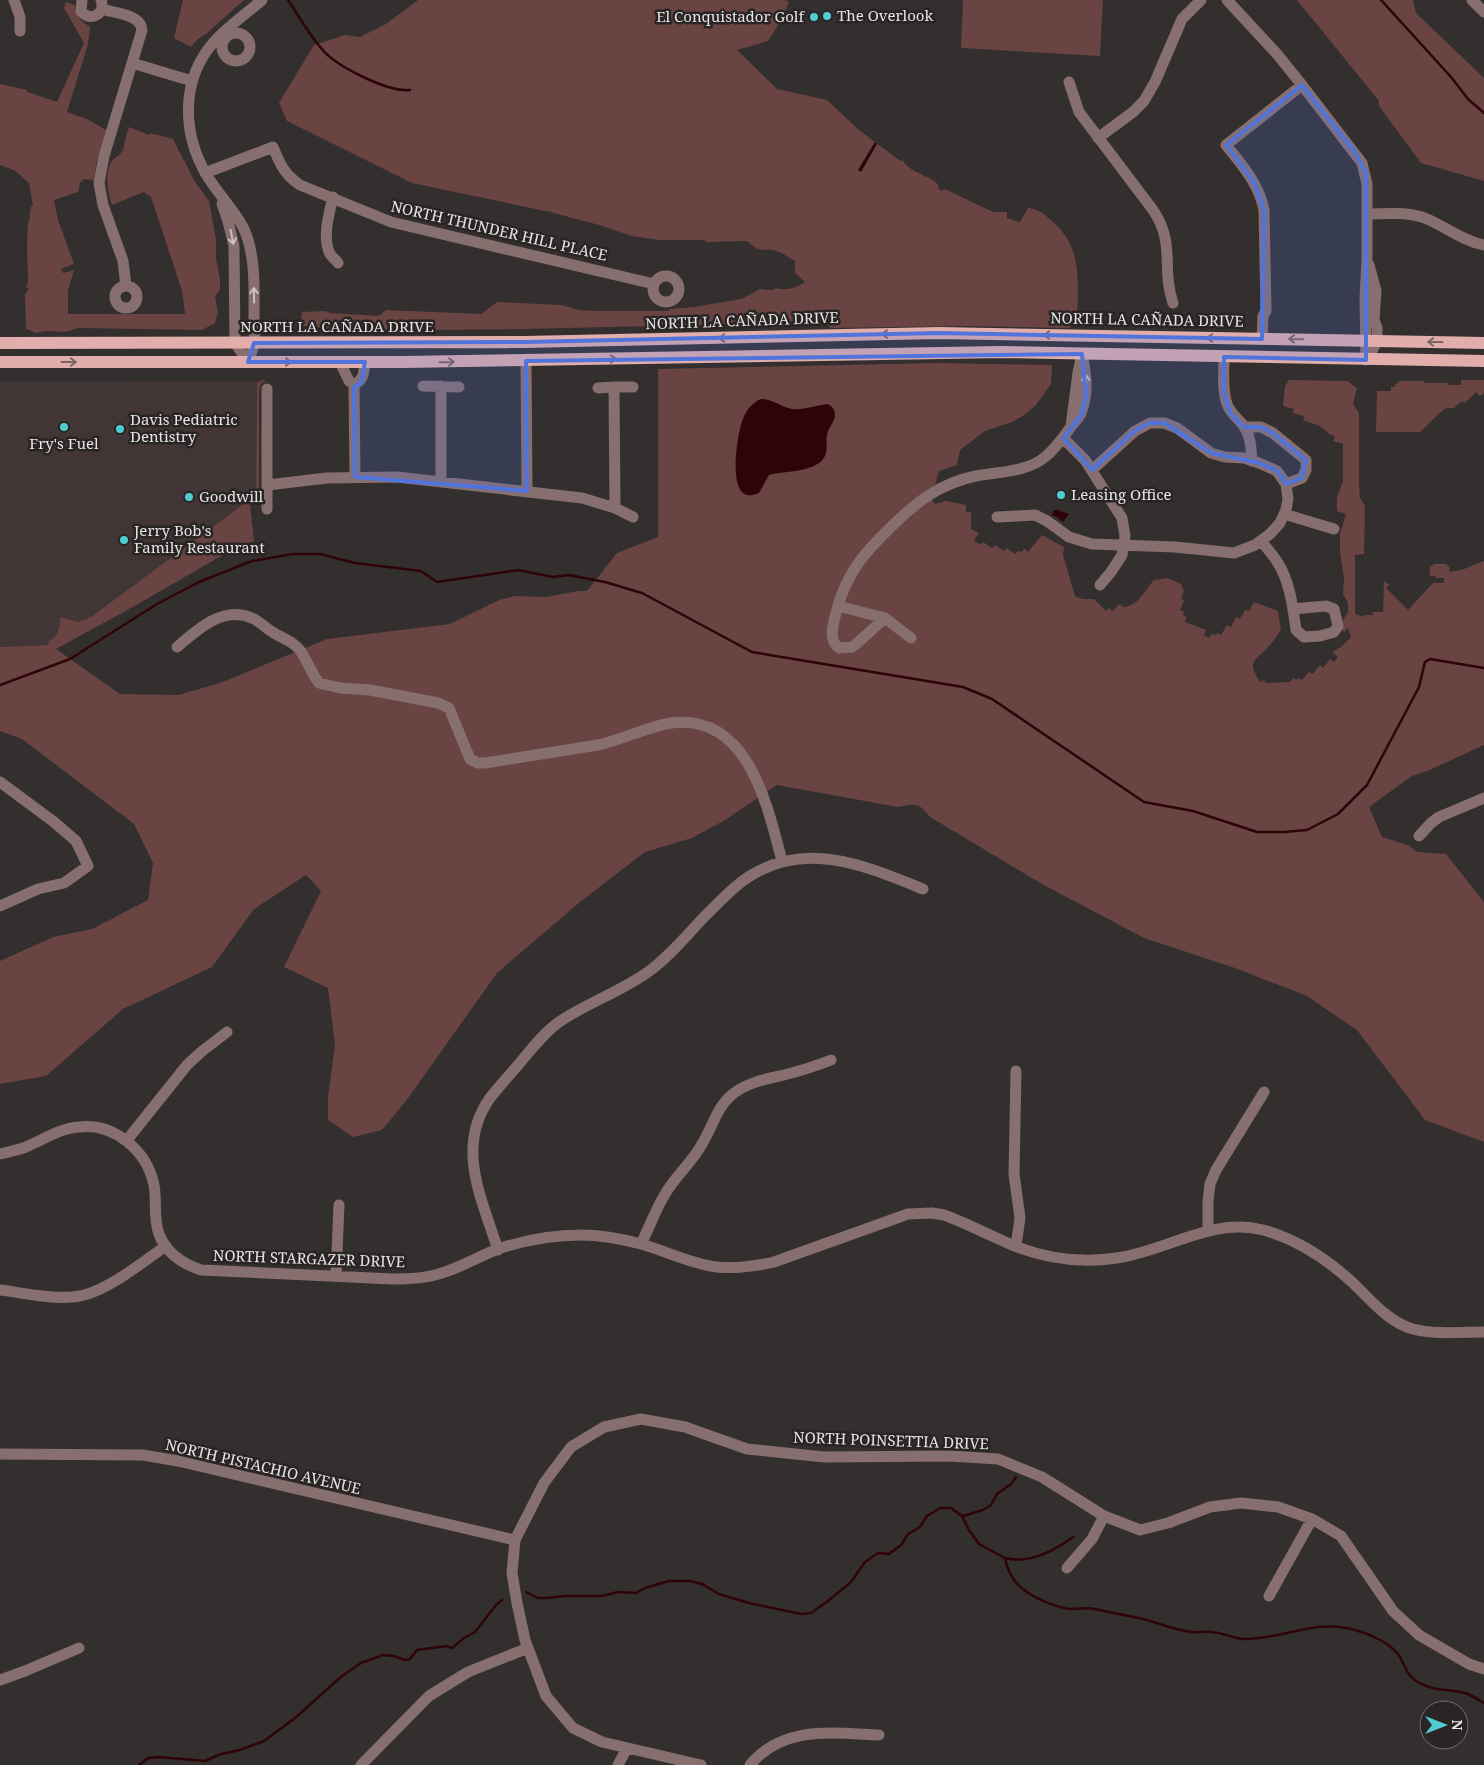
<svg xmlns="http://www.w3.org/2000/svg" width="1484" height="1765" viewBox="0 0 1484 1765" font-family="'Noto Serif',serif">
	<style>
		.built { fill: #413635 }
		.green { fill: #6a4343 }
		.water { fill: #2f0408 }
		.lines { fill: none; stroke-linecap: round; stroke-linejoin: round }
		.stream { stroke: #2f0408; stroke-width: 2.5 }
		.minor { stroke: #886f6f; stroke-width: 11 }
		.major { stroke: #e1aeac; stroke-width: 12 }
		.oneway { stroke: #cac1c1 }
		.oneway2 { stroke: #7c6362 }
		.marked { fill: #5074db; fill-opacity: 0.2; stroke: #5074db; stroke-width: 4; stroke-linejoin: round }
		.poi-dot { fill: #51ccd2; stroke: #292525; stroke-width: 2 }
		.labels { text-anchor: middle; stroke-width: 5; stroke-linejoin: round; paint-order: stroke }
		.poi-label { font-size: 15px; fill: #e7e4e4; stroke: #292525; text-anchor: start }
		.street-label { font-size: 15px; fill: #e7e4e4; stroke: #292525 }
	</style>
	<rect width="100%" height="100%" fill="#332f2f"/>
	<path class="built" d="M257,381L256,498L250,504L254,542L219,557L121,611L50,645L0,647V382Z"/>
	<path class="green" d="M183,0H244L206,34L198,39L191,47L174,38Z
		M418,0H785L789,2L782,19L768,41L737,50L777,89L827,100L859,130L899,160L903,161C911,174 934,176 939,186L938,188L941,191L945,189L993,212H1007V218L1020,222L1028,208C1039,209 1044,214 1052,221C1083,247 1078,283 1077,320L1073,325L1069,328L965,326L830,328L827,323L739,326L694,325L523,329L326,331L318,327L300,326L302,312L325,311L330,313L379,316L386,310L481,314L497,302L562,305L579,310L593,311H668L670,309L694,307L741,299L760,289L772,290L776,288C785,291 797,288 805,282L795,273V261C789,258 783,253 777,251C762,246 763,256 747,241L705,242V240H660L631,236L603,226L550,212L412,183L287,121L279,103L314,45L345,35L360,37L386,24Z
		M963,0H1103L1100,56L961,48Z
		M1297,0H1413L1416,13L1484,78V181L1421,163L1379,106V101Z
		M66,2L75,5C76,15 81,23 90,26L88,44L67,112L87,119L106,130L96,164L94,180L84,179L80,183L78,192L54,200L58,220L74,264L61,269L63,273L74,270L68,291V314H185L182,291L151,197L144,192L112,205C108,194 104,172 112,161C116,157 120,155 123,150C125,144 126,134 129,127L149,135L150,133L173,139L195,182L209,201L216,239V259L220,279V289L215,297L218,312L215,323L202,330L78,328L66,332L45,331L36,333L26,329L25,295L29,288H26L28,281L27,247L28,222H29L31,206H33L29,183L14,170L0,165V84L27,90V92L57,102L84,43L64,8Z
		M938,363L1052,365L1051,384L1036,405L1023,416L1012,422L985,431L960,450L957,465L939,471L931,499L935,504L946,501L966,505V512H971V529L979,533L974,540L980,545L983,542L992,548L995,545L1004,551L1007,548L1015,554L1018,551L1021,552L1025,549L1028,552L1042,535L1064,547L1063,555L1075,596L1083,599H1094L1106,611L1109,608L1112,611L1120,604L1123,607C1139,606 1144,591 1154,580L1167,578L1181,584L1184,591L1181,599L1184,600L1180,610L1184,612L1183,615L1186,617L1185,622L1206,630L1204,635L1209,638L1212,634L1216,635L1217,633L1221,635L1227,625L1231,627L1236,617L1240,619L1245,610L1249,611L1254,602L1278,611L1281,630C1277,635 1274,641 1269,646C1255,662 1246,660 1260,682L1264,680L1266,683L1290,682L1293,678L1297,680L1299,678L1302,680L1309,672L1313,674L1320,665L1323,668L1330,659L1334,662L1338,657L1332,652L1341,647L1351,637L1348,628L1344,632L1341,629L1343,620L1348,612V603L1343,594L1344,578L1340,553V534L1346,514L1337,511V497L1343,481V444L1333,441L1335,436L1329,434L1320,426L1303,420L1304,416L1293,413L1294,409L1283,406L1285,386L1289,380L1347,381L1357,388L1353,404L1359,413V485L1360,498L1365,506L1364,554L1355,555V614L1364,617V615H1373V612H1383L1384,581L1389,585L1386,588L1408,610L1433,583H1444V578H1436L1435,576H1430V566H1433V564H1447V566H1449L1450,572L1464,569L1484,561V745L1432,769L1412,776L1369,807L1382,837L1408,845L1417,852L1446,854L1484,902V1142L1425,1120L1357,1030L1307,996L1235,968L1144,938L1042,884L930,817C920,803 915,803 898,807L777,785L725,820L692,838L645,852L580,902L497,973L406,1101L382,1130L353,1137L328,1120V1097L335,1045L328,988L284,967L321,891L306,875L254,909L212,967L123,1009L46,1076L0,1084V961L53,937L92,929L148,900L153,863L134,824L22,739L0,731V647L49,645L48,642C59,636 60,628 60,617L78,622L91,617L256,495L257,383L262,380L265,381L261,384L259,390V495L250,504L254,541L228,552L138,604L56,649L120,694L178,695L220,683L327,639L450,624L499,600L515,596L546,597L578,591H587L617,553L658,537V369Z
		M1461,380H1484V393L1480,396L1476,392L1465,403L1462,401L1454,408H1448L1444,409L1420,432H1376L1377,391H1391V387H1395V384L1399,383V381H1424V383H1448V385H1461Z"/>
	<path class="water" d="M875,142L877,144L861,172L858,170Z
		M761,399C773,399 781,407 792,409C805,410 816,405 828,404C838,410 836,418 830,427C824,438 828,443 826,453C820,474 784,470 769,475L759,493C724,510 737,433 743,419C746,410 753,402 761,399Z
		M1054,510H1058L1069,514L1063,522L1057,517L1052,515Z"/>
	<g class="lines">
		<path class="stream" d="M288,0C299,16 308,33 321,48C335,66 387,92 410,90
			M1381,0L1451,77L1468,99L1484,113
			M0,685L70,659L157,604L199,582L252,561L293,554H320L355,563L421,571L437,582L518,570L553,577L569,575L605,582L642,593L752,652L963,687L992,699L1144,802L1193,811L1257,832H1284L1307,830L1338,814L1367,785L1419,687L1425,662L1430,659L1484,668
			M963,1516L983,1510L991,1505L997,1494L1011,1484L1016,1477
			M1005,1558C1029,1564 1054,1551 1073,1537
			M526,1592L538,1598H547L564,1596H602L618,1592L636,1593L645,1588L669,1581H690L702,1584L719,1594L749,1603L801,1614L811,1613L828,1601L851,1582L865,1562L878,1553L889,1554L901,1545L908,1534L920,1527L927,1516L940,1508H951L962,1516L969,1530L979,1544L1005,1558C1008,1573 1014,1584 1027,1592C1036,1599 1061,1609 1072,1609C1080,1609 1087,1607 1095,1609C1111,1613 1127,1615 1143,1619C1159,1623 1174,1630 1191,1632C1198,1633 1206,1631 1213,1632C1223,1633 1233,1638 1243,1639C1281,1640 1316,1618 1355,1630C1370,1634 1391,1643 1400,1657C1405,1666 1407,1675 1416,1681C1435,1693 1451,1688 1468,1694C1473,1696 1478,1700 1484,1703
			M139,1765L148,1758L159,1757L205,1761L221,1754L240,1750L264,1741L295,1718L342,1676L361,1663L383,1655L394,1656L405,1660L410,1659L417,1650L446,1646L452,1648L464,1638L475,1632L496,1605L502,1600"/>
		<path class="minor" d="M14,0L20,17V31
			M82,0L81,11C90,23 106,14 101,0
			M1227,0L1277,54L1302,85L1362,163L1367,184V259L1365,299L1366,360
			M1472,0L1484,12
			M102,9C114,13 141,14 142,30L104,156L99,183L103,205L123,261L126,286
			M222 47a14 14 0 1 1 28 0a14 14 0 1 1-28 0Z
			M132,63L192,81
			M1069,82L1079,112L1153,210C1176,244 1161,268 1173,303
			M1098,138L1133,112L1144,101L1155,82L1182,19L1201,0
			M205,173L273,147C280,164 284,174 300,185L391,222L654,284
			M333,197C329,214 322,238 330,254C332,257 336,260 338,263
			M222,204L228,221L234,246L235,343L248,362
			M1367,214C1387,214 1408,211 1427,219C1446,227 1463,241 1484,245
			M1369,265L1376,291L1374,320L1377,328V341L1373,349
			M653 289a13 13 0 1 1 26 0a13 13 0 1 1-26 0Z
			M115 297a11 11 0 1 1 22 0a11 11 0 1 1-22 0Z
			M1262,339L1263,316L1266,311L1264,210C1259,184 1242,165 1226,145L1302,85
			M1224,357C1224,372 1222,390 1227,404C1231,415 1238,418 1244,426C1251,437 1251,449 1252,461
			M526,361L527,491
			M248,362C250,356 253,350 254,344C255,335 254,326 254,317C254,288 256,254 243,227C233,208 217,193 206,174C182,132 181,80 213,43C227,27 246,14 262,0
			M340,362L349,381L354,384C364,381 364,371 365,362
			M354,384L355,477
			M423,386L459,387
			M441,386V482
			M598,388L614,387
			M267,389V509
			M1244,427H1261L1273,433L1306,460V470L1302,478L1286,484
			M1063,438L1085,460L1122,518L1125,536L1122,555L1111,572L1100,585
			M267,485L327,478L397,477L582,498L615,508L633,517
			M615,508L614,387H633
			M1284,514L1334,529
			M997,517L1035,515L1047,521L1069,537L1092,544L1175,547L1234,553L1255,545L1270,534L1280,523L1286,510L1288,499L1286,484L1277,471L1259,463L1244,458L1225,457L1211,453L1177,428L1164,423H1150L1135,431L1092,470
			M1261,541C1267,548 1273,555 1278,563C1290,582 1293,608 1296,630L1304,637L1320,636L1334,632L1338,626L1334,609L1326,606L1293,609
			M838,606L885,618L911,638
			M885,618L855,645L852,647L839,648C827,640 834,621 837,609C847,573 864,553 890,528C915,503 940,483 976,476C997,472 1028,472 1045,457C1055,449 1062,439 1070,428C1073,423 1079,419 1081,413C1089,394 1086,373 1082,354L1078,373L1071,426
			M177,647C197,630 223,605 252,618C260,621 266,629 274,633C284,639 295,642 302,653C308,663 312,674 319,683L340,688L370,690L438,703L449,708L470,759L478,763H485L598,745C622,740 646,727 671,723C748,713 767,804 782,861
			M0,782L54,822L76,841L88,866L64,883L38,889L0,906
			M1419,836L1431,823L1439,817L1484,798
			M127,1140L187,1065L201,1052L227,1032
			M0,1154C8,1152 18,1150 26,1147C43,1140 60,1128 79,1127C115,1123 147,1151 154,1185C157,1201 153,1218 159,1234C166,1253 183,1264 201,1270L393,1279C407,1279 421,1279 435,1275C457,1270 477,1257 498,1249C525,1240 553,1235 581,1235C600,1235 622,1239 641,1244C666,1251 691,1264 717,1267C736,1269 756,1266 774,1262L908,1214L932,1213L944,1215C969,1224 992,1237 1017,1247C1049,1259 1083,1263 1117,1258C1167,1251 1212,1217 1263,1230C1296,1239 1328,1260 1353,1283C1371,1300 1388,1322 1413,1329C1435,1335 1461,1332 1484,1332
			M1208,1230V1201L1210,1184L1216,1170L1264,1092
			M641,1244C649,1228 655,1211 664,1196C674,1177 692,1163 702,1144C713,1126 717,1106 734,1093C749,1082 767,1079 784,1075C800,1071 816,1066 831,1060
			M1016,1246L1020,1218L1014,1174L1016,1071
			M498,1250C482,1199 455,1147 490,1098C497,1089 505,1080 512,1072C527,1055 541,1035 559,1022C587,1003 620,992 648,972C669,957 687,935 705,916C719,903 733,886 750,876C807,840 866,866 923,889
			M336,1276L339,1205
			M0,1290C24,1293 49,1299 73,1297C103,1295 141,1263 166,1246
			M0,1454L143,1455L178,1461L515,1540
			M1067,1568L1092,1539L1104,1516
			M1269,1596L1312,1519
			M0,1680L25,1671L79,1648
			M361,1765L429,1696L468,1672L528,1648
			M618,1765L627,1748
			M701,1765L602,1742L573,1728L546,1696L525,1640L517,1603L512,1573L515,1540L544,1483L571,1447L604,1427L641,1419L685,1427L747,1449L824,1457L950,1456L998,1459L1042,1477L1104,1516L1140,1530L1168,1523L1210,1507L1241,1503L1278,1507L1312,1519L1341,1536L1393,1611L1419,1635L1469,1664L1484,1669
			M750,1765C783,1725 833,1733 879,1735"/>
		<path class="major" d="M0,343L525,342L939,333L1484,343
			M0,362H403L1002,352L1484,361"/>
	</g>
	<defs><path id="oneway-shaft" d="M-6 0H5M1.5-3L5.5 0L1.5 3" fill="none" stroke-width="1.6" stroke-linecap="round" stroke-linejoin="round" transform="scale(1.25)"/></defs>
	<g class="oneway">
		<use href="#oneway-shaft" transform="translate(232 237) rotate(79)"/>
		<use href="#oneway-shaft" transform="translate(254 295) rotate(-91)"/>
		<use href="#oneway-shaft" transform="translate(1086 382) rotate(-91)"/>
	</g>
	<g class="oneway2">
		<use href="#oneway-shaft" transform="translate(889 334) rotate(179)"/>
		<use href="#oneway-shaft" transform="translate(1051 335) rotate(-179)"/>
		<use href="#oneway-shaft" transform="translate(726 338) rotate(178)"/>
		<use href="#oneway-shaft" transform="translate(1214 338) rotate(-179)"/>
		<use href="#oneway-shaft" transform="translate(1296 339) rotate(-179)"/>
		<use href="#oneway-shaft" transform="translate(1435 342) rotate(-180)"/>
		<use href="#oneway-shaft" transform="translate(609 359) rotate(-1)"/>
		<use href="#oneway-shaft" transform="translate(69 362)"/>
		<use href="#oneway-shaft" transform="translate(284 362) rotate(1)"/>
		<use href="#oneway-shaft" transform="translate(447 362) rotate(-1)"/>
	</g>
	<path class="marked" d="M1302,85L1355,152L1366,173V360L1224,357V393L1231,414L1244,427H1261L1273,433L1306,460L1302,478L1286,484L1277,471L1259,463L1211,453L1164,423H1150L1135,431L1092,470L1063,438L1081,415L1086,396L1082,354L526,361L527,491L355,477L354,387L361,383L365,362H248L254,343L525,342L939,333L1262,339L1264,210L1254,183L1226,145Z"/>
	<g class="poi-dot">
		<circle cx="827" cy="16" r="5"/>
		<circle cx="814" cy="17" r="5"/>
		<circle cx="64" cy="427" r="5"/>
		<circle cx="120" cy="429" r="5"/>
		<circle cx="1061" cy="495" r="5"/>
		<circle cx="189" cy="497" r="5"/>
		<circle cx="124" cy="540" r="5"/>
	</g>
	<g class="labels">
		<g class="poi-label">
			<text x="837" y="21">The Overlook</text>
			<text x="804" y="22" text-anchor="end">El Conquistador Golf</text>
			<text x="130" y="425">Davis Pediatric<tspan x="130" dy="17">Dentistry</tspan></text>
			<text x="64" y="449" text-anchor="middle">Fry's Fuel</text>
			<text x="1071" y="500">Leasing Office</text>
			<text x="199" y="502">Goodwill</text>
			<text x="134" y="536">Jerry Bob's<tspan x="134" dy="17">Family Restaurant</tspan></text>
		</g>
		<g class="street-label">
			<text transform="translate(499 231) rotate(13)" y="5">NORTH THUNDER HILL PLACE</text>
			<text transform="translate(1147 320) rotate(1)" y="5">NORTH LA CAÑADA DRIVE</text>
			<text transform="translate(742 321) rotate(-2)" y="5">NORTH LA CAÑADA DRIVE</text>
			<text x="337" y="332">NORTH LA CAÑADA DRIVE</text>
			<text transform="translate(309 1259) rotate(2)" y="5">NORTH STARGAZER DRIVE</text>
			<text transform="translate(891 1441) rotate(2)" y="5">NORTH POINSETTIA DRIVE</text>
			<text transform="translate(263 1467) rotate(13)" y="5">NORTH PISTACHIO AVENUE</text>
		</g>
	</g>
	<g transform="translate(1444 1725) rotate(90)"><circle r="24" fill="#292525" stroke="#757171"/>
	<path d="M0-4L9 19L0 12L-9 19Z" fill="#51ccd2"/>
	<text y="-8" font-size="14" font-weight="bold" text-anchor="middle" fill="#e7e4e4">N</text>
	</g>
</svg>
